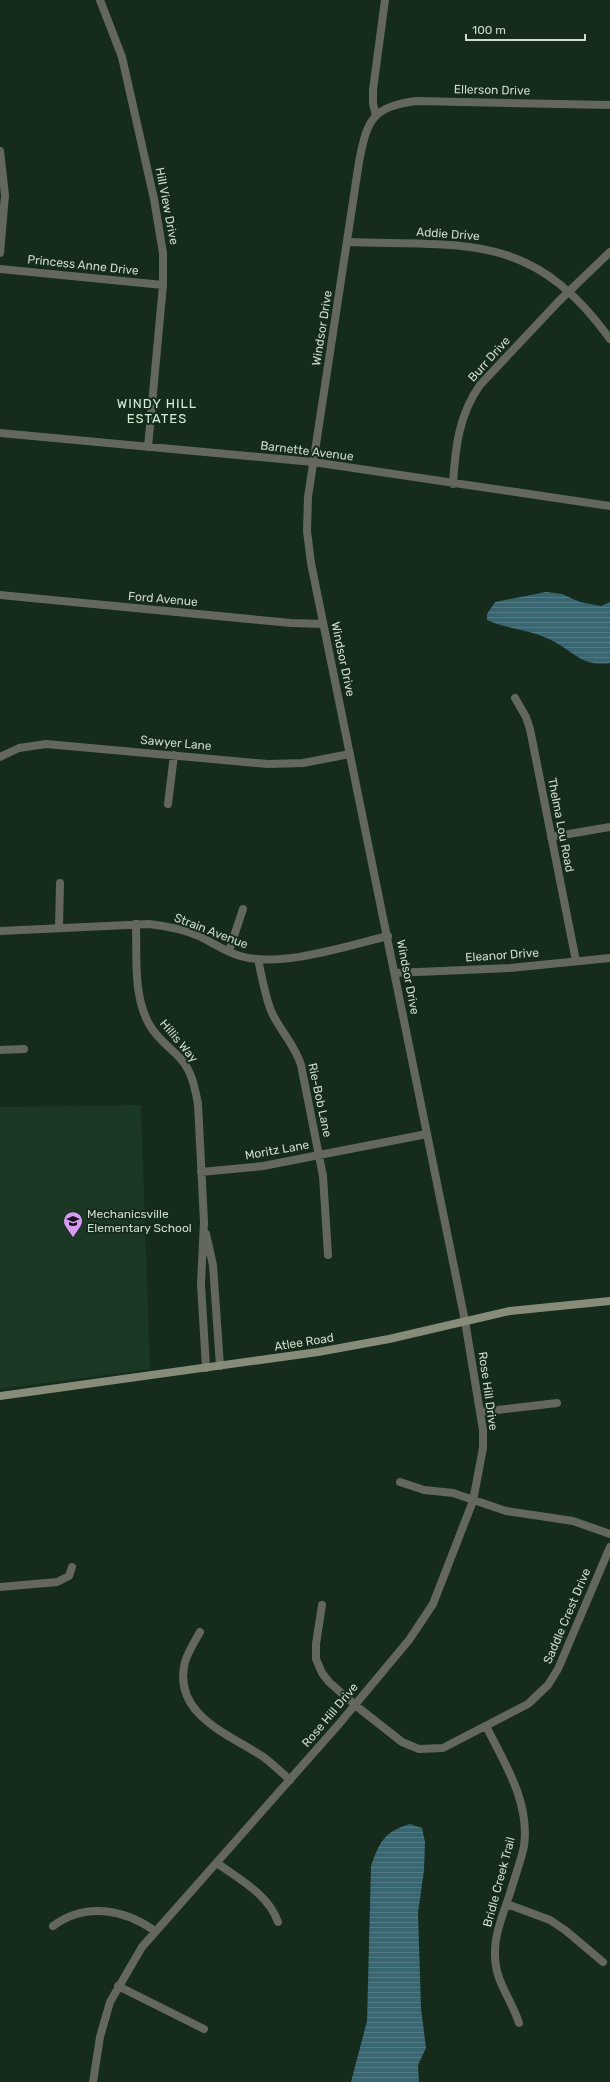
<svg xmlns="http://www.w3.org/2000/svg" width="610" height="2082" viewBox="0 0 610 2082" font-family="Rubik,sans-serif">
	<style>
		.built { fill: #1b3824 }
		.water { fill: url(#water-rules) }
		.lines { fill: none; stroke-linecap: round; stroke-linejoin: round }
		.minor { stroke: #64675b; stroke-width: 8 }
		.tertiary { stroke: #64675b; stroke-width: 8 }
		.secondary { stroke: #878c79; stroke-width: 8 }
		.labels { text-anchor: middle; stroke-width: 4; stroke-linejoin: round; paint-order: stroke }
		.street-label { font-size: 12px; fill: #cddbcf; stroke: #152b1b }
		.poi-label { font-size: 12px; fill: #cddbcf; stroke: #152b1b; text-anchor: start }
		.neighbourhood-label { font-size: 13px; letter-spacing: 1px; fill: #d1edd6; stroke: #152b1b }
	</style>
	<defs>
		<pattern id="water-rules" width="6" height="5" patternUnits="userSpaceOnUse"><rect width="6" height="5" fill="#386671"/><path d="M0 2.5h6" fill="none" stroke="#547b84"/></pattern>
	</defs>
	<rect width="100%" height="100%" fill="#152b1b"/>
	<path class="built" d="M141,1105L150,1369L0,1389V1107Z"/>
	<path class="water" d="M546,592L562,594L580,602L601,606L610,602V663C580,667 573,650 549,639C530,630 507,629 487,620V614L495,602Z
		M410,1824L422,1828L425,1842L424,1870L418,1913L421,2008L426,2048L418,2065L419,2082H351L367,2021L371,1866C380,1841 384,1832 410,1824Z"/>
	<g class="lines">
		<path class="minor" d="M100,0L122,57L154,199L163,253V285L148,447
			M376,115L373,104V90L385,0
			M0,151L5,195L0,253
			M347,242C466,246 532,231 610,339
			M0,269L163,285
			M0,433L313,462L610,506
			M453,484C455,449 459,414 480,385L560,300L610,252
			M0,595L291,623L323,624
			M515,698L526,717L530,729L576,961
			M0,757L19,748L46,744L268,764L303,763L350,754
			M168,804L174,755
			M551,837L610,827
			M136,924C137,957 133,995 149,1024C157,1039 170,1047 180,1058C192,1071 195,1088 198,1104L204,1222L201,1284L206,1368
			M59,928L60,883
			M0,931L149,924C166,926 183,929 199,936C213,943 226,952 240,956C281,968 347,946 388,936
			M229,951L243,909
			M258,959C262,977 265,997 272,1013C281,1032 295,1045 301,1065L323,1176L328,1255
			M395,973L510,968L610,958
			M0,1050L24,1049
			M201,1172L263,1166L427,1134
			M206,1234L213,1265L220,1366
			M480,1412L557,1403
			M400,1482L424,1490L453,1493L506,1511L573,1521L610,1534
			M0,1587L57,1582L69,1576L72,1567
			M322,1605L316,1644V1659L322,1673L329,1682L355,1705L402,1742L419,1749L443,1748L528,1704L548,1685L558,1669L610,1547
			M200,1632C195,1641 188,1652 185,1662C172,1714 228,1734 262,1756C272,1763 281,1772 290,1780
			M486,1726C505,1764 530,1802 524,1846C521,1861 515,1876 511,1890C505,1910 494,1933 495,1955C495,1982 511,1998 519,2023
			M217,1863C240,1880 268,1894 278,1922
			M507,1904L550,1920L565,1930L603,1962
			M53,1926C85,1902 124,1909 155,1931
			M118,1986L204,2029
			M93,2082L100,2037L110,2002L142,1947L339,1724L409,1640L433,1604L473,1501L483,1448V1430L465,1321"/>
		<path class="tertiary" d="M465,1321L311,563L307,531L308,497L359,162C367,120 372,107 416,101L610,105"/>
		<path class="secondary" d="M0,1396L318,1352L389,1339L510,1311L610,1301"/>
	</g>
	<defs>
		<symbol id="school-pin" viewBox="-11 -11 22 30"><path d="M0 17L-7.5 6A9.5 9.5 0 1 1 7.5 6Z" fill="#d99af7" stroke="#152b1b"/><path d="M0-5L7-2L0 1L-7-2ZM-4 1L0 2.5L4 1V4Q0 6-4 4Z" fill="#111"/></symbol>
	</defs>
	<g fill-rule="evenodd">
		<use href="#school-pin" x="62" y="1210" width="22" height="30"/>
	</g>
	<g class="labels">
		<g class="street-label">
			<text transform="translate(492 90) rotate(1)" y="4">Ellerson Drive</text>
			<text transform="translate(167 206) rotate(79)" y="4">Hill View Drive</text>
			<text transform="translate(448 234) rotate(4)" y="4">Addie Drive</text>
			<text transform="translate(83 265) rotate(6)" y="4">Princess Anne Drive</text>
			<text transform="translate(322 328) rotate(-81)" y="4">Windsor Drive</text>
			<text transform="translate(489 359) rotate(-48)" y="4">Burr Drive</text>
			<text transform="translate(307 451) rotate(7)" y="4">Barnette Avenue</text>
			<text transform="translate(163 599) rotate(5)" y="4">Ford Avenue</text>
			<text transform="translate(343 659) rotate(78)" y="4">Windsor Drive</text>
			<text transform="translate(176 743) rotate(5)" y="4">Sawyer Lane</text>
			<text transform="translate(561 825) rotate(79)" y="4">Thelma Lou Road</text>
			<text transform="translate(211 931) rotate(21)" y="4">Strain Avenue</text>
			<text transform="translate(502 955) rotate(-4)" y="4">Eleanor Drive</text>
			<text transform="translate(408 977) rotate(79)" y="4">Windsor Drive</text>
			<text transform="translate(179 1041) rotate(50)" y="4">Hillis Way</text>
			<text transform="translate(320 1100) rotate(78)" y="4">Rie-Bob Lane</text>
			<text transform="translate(277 1150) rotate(-10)" y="4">Moritz Lane</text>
			<text transform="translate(304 1342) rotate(-9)" y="4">Atlee Road</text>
			<text transform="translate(488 1391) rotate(82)" y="4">Rose Hill Drive</text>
			<text transform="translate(567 1616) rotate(-67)" y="4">Saddle Crest Drive</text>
			<text transform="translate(330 1715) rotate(-50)" y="4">Rose Hill Drive</text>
			<text transform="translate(499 1882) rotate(-75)" y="4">Bridle Creek Trail</text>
		</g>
		<g class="poi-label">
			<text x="87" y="1218">Mechanicsville<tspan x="87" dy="14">Elementary School</tspan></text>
		</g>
		<g class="neighbourhood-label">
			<text x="157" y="408">WINDY HILL<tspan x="157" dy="15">ESTATES</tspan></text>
		</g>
	</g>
	<path d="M466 34v6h119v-6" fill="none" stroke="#cddbcf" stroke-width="2"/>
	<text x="472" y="34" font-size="12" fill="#cddbcf" stroke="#152b1b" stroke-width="3" paint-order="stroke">100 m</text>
</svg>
